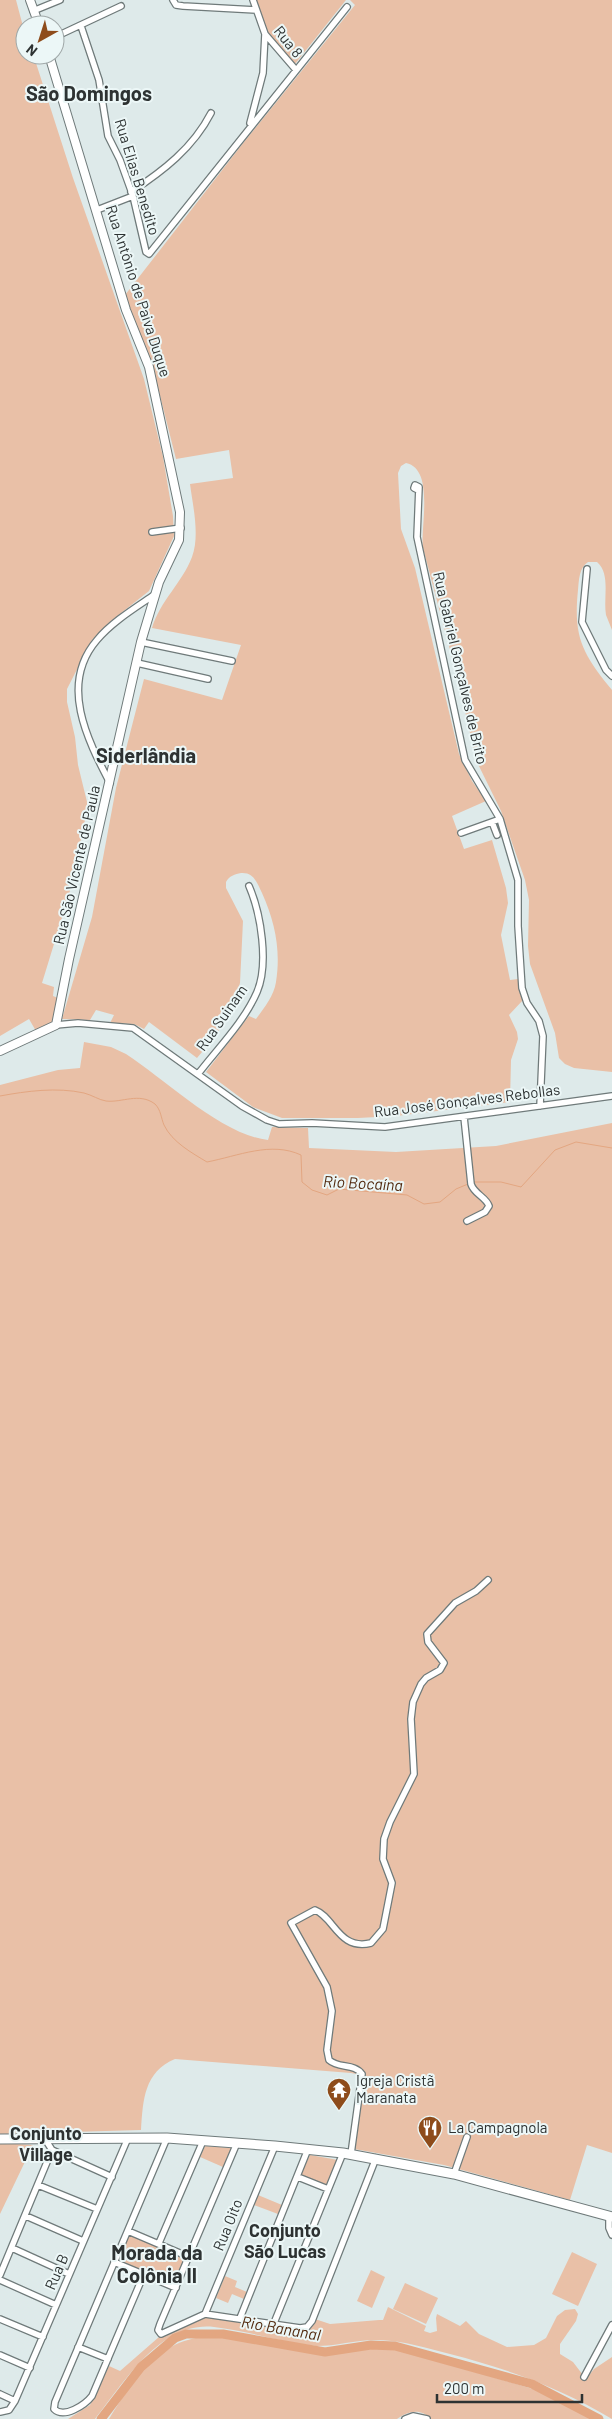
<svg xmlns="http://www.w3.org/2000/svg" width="612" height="2419" viewBox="0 0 612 2419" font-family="Barlow,sans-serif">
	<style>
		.green { fill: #e9c0a7 }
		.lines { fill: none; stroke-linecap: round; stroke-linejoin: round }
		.stream { stroke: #e3a681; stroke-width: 1 }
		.river { stroke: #e3a681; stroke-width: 9 }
		.minor-casing { stroke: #6f7a7a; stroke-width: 8 }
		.tertiary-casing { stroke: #6f7a7a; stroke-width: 10 }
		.secondary-casing { stroke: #6f7a7a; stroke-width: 11 }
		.minor { stroke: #fff; stroke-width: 5.5 }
		.tertiary { stroke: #fff; stroke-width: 8 }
		.secondary { stroke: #fff; stroke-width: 9 }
		.labels { text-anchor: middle; stroke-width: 4; stroke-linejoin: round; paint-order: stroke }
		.street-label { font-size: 15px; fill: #2d3232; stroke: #ecf7f7 }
		.poi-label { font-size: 15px; fill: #2d3232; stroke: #ecf7f7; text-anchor: start }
		.water-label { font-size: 16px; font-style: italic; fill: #522a0f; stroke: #ecf7f7 }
		.quarter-label { font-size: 18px; font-weight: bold; fill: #2d3232; stroke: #ecf7f7 }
		.district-label { font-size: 20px; font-weight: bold; fill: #2d3232; stroke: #ecf7f7 }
	</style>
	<rect width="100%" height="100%" fill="#deeaea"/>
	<path class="green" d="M0,0H16L25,34V55H33L35,60L73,178L144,379L163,457L173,516L174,536L149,591L111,621L92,640L67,689V702L75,737L78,765L88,806L69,895L42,983L54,987L53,996L58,998L53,1024L36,1031L29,1019L0,1036Z
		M256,0H346L295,64L269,35Z
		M350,0H612V630C610,625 608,620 606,615C603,598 611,574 597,562H588C579,568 579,580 578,590C573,638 583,654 612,690V1072L574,1068L565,1064L559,1058L555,1033L530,964L528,946L529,900L525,880L501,811L476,760L459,684L423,548C420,528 435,469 406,463L401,466L398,473L401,529L415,568L459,754L472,781L486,801L452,816L464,849L492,840L506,888L508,903L501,935L510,980L518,979L523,1000L509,1015L517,1032L518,1039L511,1060L510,1102L396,1116L358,1118H282L253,1107L206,1072L249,1016L256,1019C264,1008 274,996 276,982C281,950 275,922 262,893C257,883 254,872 241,873C235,874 229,876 226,882V888L243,921L240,983L232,1009L216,1035L197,1058L149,1022L144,1029L134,1024L110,1023L114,1015L96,1010L90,1020L62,1019L92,917L116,788L144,679L222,700L241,645L152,628C160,601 182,583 192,557C200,535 193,507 190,484L233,478L229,450L176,459L153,368L131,315L125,295L244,142L355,5Z
		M84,1042L111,1047L126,1054C166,1080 222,1135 268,1140L272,1127L308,1128L309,1148L396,1152L496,1146L612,1123V2153L587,2145L570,2200L444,2165L354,2149L366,2076L351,2073L175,2059C144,2072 143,2100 141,2130L0,2134V1085L58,1070L80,1068Z
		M0,2143L33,2145L0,2214Z
		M205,2146L232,2148L223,2167L200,2157Z
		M310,2155L338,2160L327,2186L300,2176Z
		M258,2195L282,2205L278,2214L254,2205Z
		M130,2234L187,2257L174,2284L118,2261Z
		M572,2252L597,2264L578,2306L552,2294Z
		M371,2270L385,2277L372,2308L357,2301Z
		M225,2276L237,2281L235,2287L247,2292L244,2299L232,2294L228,2303L216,2298Z
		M405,2283L438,2298L426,2324L393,2309Z
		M388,2307L426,2326L424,2331L430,2333L437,2331L436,2318L437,2314L460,2326L466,2321L479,2334L507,2347L534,2345L546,2338L557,2316L565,2310L575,2309L578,2314L576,2321L560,2344V2354L573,2362L586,2379L594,2369L612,2357V2419C561,2388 508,2369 450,2354C427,2348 404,2341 380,2340C357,2339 338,2346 316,2346C281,2342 248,2331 214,2327C160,2321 124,2383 95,2419H68L90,2405L109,2366L120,2371L159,2337L203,2317L309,2332L315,2319L330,2324L379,2320H383Z
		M217,2336L322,2355L372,2349H399L536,2390L591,2419H431C421,2408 408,2411 397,2419H109C137,2375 159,2336 217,2336Z"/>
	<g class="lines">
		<path class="stream" d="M0,1096C27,1091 57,1087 84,1093C92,1095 99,1100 106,1101C122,1103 139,1092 155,1104C161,1110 161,1118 164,1125C172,1142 192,1153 207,1162C238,1156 271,1141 301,1155L302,1182L312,1190L327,1195L339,1189L407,1195L424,1204L440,1202L456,1189L468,1184
			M474,1182H501L521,1187L555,1150L576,1142L612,1148"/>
		<path class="river" d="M101,2419L141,2367L175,2338L186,2334H223L325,2352L371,2345L395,2346L532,2384L599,2419"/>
		<defs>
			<path id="minor" d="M173,0L176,5L183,6L256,10
				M253,0L265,34L296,70
				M33,11L60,0
				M81,26L99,80L108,136L120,160L133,196L146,252L149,254L347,7
				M55,37L121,6
				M250,123L263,73L265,34
				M131,192C163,171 193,148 211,113
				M97,210L133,196
				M418,490L414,488L415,485L419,487L417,537L465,760L500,819L518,880V926L522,988L527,1003L539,1021L543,1036L540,1106
				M152,532L181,528
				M587,569L582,622L606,670L612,676
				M141,642L232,661
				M137,663L208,679
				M110,783C87,739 59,684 97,640C112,622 135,608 154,595
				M492,822L497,835
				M461,833L500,819
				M56,1025L78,1023L133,1028L242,1106L267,1120L279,1124L312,1123L385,1127L612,1096
				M198,1074C218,1048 244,1022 257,992C269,964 261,914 249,886
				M464,1117L471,1184C474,1194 486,1197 489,1206L485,1212L467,1221
				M237,2143L160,2324L158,2330L161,2334L205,2314L300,2328L307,2327L312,2321L376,2158
				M52,2150L112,2177
				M351,2154L362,2074C354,2063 339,2069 329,2060L327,2050L332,2011L327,1987L291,1923L315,1910C334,1917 339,1951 371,1943L383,1929L392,1883L383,1859L384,1839L390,1822L414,1774L411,1719L413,1702L421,1684L426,1678L440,1670L444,1663L428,1642L427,1634L455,1603L476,1591L488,1580
				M454,2174L467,2137
				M298,2177L328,2189
				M38,2185L97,2209
				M26,2216L83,2241
				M609,2217V2228L612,2235
				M128,2231L189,2257
				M159,2243L203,2141
				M12,2248L69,2274
				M114,2262L176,2288
				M144,2274L92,2396C85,2405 64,2419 54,2409L55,2402L167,2138
				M0,2275L52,2150L45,2139
				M0,2280L56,2305
				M205,2314L275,2146
				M240,2318L308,2149
				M0,2319L43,2337
				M274,2323L343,2153
				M78,2347L108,2359
				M0,2355L30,2368
				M584,2377L612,2325
				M0,2394L15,2401
				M0,2412L9,2410L15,2401L128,2138
				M405,2419L413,2416L427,2419"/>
			<path id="tertiary" d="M30,0L39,25
				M0,1051L56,1025L69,959L141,642L159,582L179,540L180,512L149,367L126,310L49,55"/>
			<path id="secondary" d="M0,2139L167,2138L275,2146L343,2153L454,2174L612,2217"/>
		</defs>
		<use href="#minor" class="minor-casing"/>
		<use href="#tertiary" class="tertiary-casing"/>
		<use href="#secondary" class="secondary-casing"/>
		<use href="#minor" class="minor"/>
		<use href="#tertiary" class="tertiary"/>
		<use href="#secondary" class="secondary"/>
	</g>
	<defs>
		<symbol id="temple-pin" viewBox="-11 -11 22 30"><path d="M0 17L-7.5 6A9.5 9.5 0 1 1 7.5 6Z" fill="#8e4c1b" stroke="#ecf7f7"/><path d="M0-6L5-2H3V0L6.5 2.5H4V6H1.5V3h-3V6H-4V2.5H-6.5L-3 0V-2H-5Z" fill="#fff"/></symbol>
		<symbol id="restaurant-pin" viewBox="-11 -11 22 30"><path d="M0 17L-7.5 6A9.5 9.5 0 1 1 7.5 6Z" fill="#8e4c1b" stroke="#ecf7f7"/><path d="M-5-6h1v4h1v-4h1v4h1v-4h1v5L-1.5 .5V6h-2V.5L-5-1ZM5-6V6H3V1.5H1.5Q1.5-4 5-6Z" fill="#fff"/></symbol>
	</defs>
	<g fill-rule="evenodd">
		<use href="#temple-pin" x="325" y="2076" width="28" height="38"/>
		<use href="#restaurant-pin" x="416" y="2114" width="28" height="38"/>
	</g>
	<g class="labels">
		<g class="street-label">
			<text transform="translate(288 42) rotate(51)" y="5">Rua 8</text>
			<text transform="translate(137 177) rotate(73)" y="5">Rua Elias Benedito</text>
			<text transform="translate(138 291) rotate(72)" y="5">Rua Antônio de Paiva Duque</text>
			<text transform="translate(460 668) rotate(77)" y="5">Rua Gabriel Gonçalves de Brito</text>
			<text transform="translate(77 865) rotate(-77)" y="5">Rua São Vicente de Paula</text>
			<text transform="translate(222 1018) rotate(-55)" y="5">Rua Suinam</text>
			<text transform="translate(467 1101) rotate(-7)" y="5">Rua José Gonçalves Rebollas</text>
			<text transform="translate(228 2225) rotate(-68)" y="5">Rua Oito</text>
			<text transform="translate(57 2272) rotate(-67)" y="5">Rua B</text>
		</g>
		<g class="poi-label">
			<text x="356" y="2086">Igreja Cristã<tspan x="356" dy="17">Maranata</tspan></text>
			<text x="448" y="2133">La Campagnola</text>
		</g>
		<g class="water-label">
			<text transform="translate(363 1183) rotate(3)" y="6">Rio Bocaína</text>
			<text transform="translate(281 2328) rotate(10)" y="6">Rio Bananal</text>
		</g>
		<g class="quarter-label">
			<text x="46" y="2140">Conjunto<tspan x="46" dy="21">Village</tspan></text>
			<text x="285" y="2237">Conjunto<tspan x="285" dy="21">São Lucas</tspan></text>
		</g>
		<g class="district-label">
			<text x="89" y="101">São Domingos</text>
			<text x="146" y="763">Siderlândia</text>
			<text x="157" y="2260">Morada da<tspan x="157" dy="23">Colônia II</tspan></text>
		</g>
	</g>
	<g transform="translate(40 40) rotate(219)"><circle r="24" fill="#ecf7f7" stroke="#a0a8a8"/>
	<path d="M0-4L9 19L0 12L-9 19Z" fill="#8e4c1b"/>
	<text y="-8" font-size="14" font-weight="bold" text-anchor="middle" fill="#2d3232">N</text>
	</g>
	<path d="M437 2394v8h145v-8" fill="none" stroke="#2d3232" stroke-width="2.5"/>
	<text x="444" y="2394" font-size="15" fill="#2d3232" stroke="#ecf7f7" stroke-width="4" paint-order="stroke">200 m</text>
</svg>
